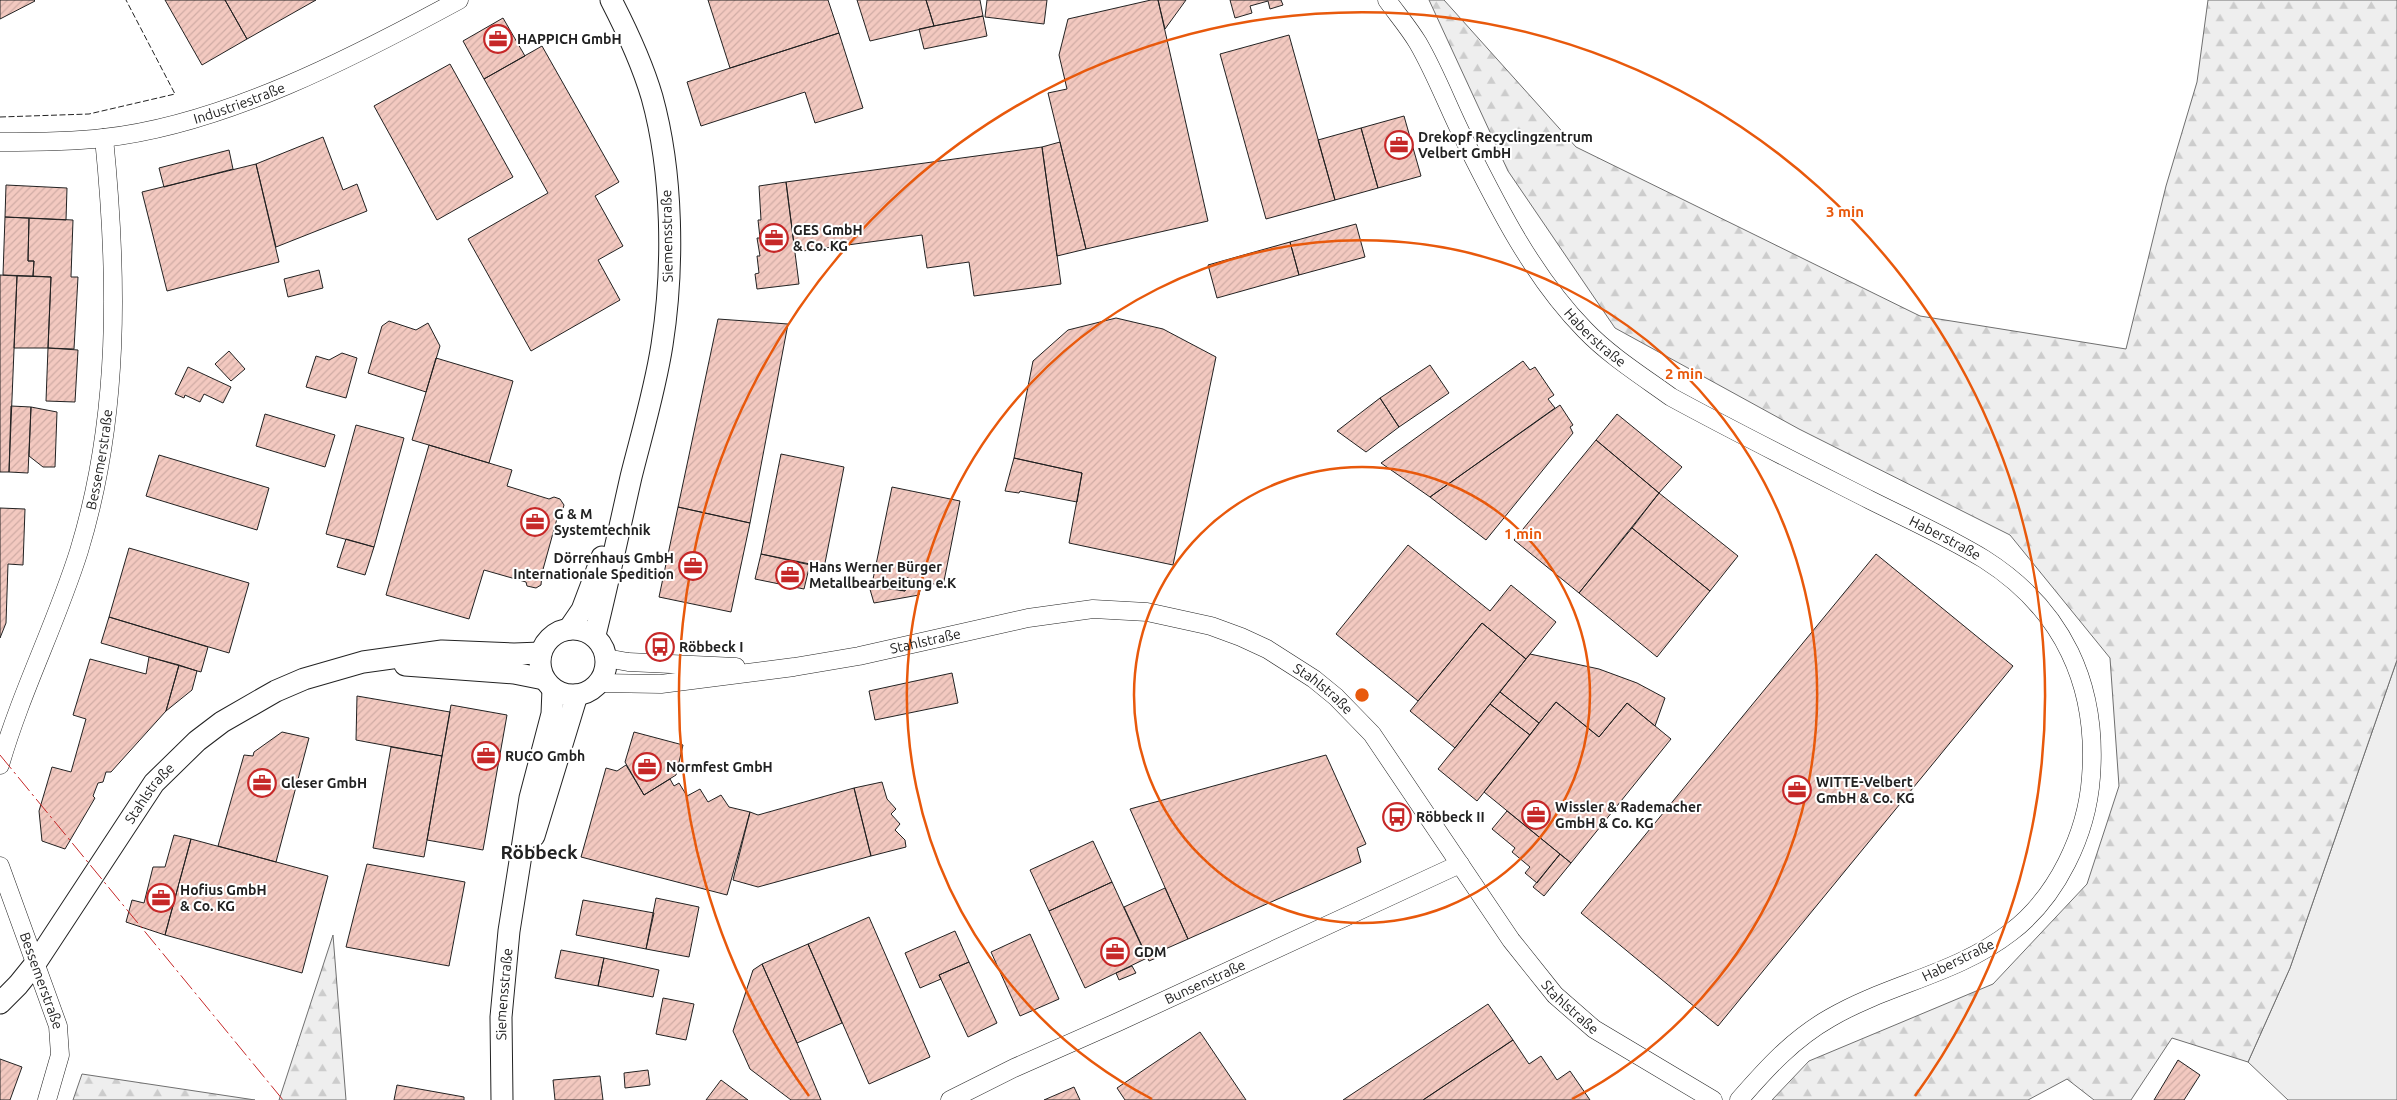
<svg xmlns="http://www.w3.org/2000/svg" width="2397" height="1100" viewBox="0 0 2397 1100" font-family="Ubuntu,sans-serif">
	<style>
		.green { fill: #eee; stroke: #6f6f6f }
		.forest { fill: url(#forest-firs); stroke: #6f6f6f }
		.building { fill: url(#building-hatch); stroke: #222 }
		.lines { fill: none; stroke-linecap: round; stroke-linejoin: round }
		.minor-casing { stroke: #222; stroke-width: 19 }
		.tertiary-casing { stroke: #222; stroke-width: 23 }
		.minor { stroke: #fff; stroke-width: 18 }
		.tertiary { stroke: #fff; stroke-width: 21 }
		.fence { stroke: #222; stroke-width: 1; stroke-dasharray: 6 2.5; stroke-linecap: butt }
		.power { stroke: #c62828; stroke-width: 1; stroke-dasharray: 18 4 2.5 4; stroke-linecap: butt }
		.ring { fill: none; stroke: #e8590c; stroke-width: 2.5 }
		.labels { text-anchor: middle; stroke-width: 4; stroke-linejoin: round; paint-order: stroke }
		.poi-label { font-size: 14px; font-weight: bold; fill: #222; stroke: #fff; text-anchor: start }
		.street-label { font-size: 14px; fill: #222; stroke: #fff }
		.district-label { font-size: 19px; font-weight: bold; fill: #222; stroke: #fff }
		.centre { fill: #e8590c; stroke: #fff; stroke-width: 2.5 }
		.ring-label { font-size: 15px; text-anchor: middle; font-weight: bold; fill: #e8590c; stroke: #fff; stroke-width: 4; stroke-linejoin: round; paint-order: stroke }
	</style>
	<defs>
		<pattern id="forest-firs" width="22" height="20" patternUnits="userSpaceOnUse" patternTransform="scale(1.25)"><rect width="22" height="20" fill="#eee"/><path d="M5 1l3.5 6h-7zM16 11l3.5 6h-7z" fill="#ccc"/></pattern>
		<pattern id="building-hatch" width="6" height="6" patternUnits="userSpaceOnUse" patternTransform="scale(1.25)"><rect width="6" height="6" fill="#f3c9c0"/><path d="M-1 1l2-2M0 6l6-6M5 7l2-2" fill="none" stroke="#d0aca5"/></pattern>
	</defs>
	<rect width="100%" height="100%" fill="#fff"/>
	<path class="green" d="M2397,660V1100H2288L2248,1062L2290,968Z"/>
	<path class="forest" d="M1429,0H1444L1576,147L1920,316L2126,349L2166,186L2197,82L2208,0H2397V660L2290,968L2248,1062L2172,1038L2131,1100H2094L2067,1079L2028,1100H1772L1809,1061L1993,984L2087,884L2119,786L2110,658L2010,535L1799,429L1615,328L1508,171Z
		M333,935L346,1100H279Z
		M82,1074L255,1100H73Z"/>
	<path class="building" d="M0,0H34L35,1L0,19Z
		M165,0H225L247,39L202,65Z
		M225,0H316L247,39Z
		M708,0H828L839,33L730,68Z
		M857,0H926L934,26L870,41Z
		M926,0H980L983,16L934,26Z
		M987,0H1047L1044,24L985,17Z
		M1151,0H1158L1208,221L1086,249L1048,93L1067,89L1059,55L1068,19Z
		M1158,0H1186L1165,29Z
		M1230,0H1281L1283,5L1270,9L1268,1L1250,6L1252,13L1235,18Z
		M983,16L987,36L924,49L919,29Z
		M503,18L525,56L484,79L463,41Z
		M839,33L863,108L815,123L805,92L701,126L687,82Z
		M1289,35L1335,200L1266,219L1220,54Z
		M542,46L619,182L595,196L623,246L598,260L620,300L531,351L468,239L548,193L484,79Z
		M450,64L513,177L437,220L374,106Z
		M1404,116L1421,176L1378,188L1361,128Z
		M1361,128L1378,188L1335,200L1318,140Z
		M323,137L343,190L357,184L367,211L276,247L256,164Z
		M1060,142L1086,249L1057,256L1042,147Z
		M1042,147L1061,284L974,296L969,262L927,268L922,235L795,252L786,182Z
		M229,150L233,169L164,187L159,168Z
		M256,164L279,262L167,291L142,192Z
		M786,182L799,284L757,289L755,274L759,273L757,256H760L757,238H760L758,220H761L759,186Z
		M6,185L67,188L66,220L5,217Z
		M5,217L29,218L28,261H34L33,276L3,275Z
		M29,218L73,220L71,277H78L74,349L48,348L51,277L33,276L34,261H28Z
		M1356,224L1365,257L1299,275L1290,242Z
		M1290,242L1299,275L1217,298L1208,265Z
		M319,270L323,288L288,297L284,279Z
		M0,275L17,276L9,472H0Z
		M17,276L51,277L48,348H14Z
		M1116,318L1163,329L1216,357L1173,565L1069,543L1082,473L1014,458L1033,361L1068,330Z
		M718,319L788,324L750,523L678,507Z
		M389,321L416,330L428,323L440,346L426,392L368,373L382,326Z
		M48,348L78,350L75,402L46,401Z
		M229,351L245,369L231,381L215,364Z
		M342,353L357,358L346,398L306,387L316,356L329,360Z
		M436,358L513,381L489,463L412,440Z
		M1523,361L1530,370L1535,367L1554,395L1548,399L1555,408L1430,497L1381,463Z
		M1430,365L1449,393L1399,427L1380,398Z
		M188,367L231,387L223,403L204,394L200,402L185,395L184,398L175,394Z
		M1380,398L1399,427L1366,452L1337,431Z
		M1560,405L1573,425L1570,427L1573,433L1486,540L1430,497Z
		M11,406L31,407L28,473L9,472Z
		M31,407L57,412L55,467H43L29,456Z
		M265,414L335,435L325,467L256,446Z
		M1617,414L1682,467L1659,493L1596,440Z
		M356,425L404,438L374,547L326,534Z
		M1596,440L1659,493L1579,593L1514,540Z
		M429,445L512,470L507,486L549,499L554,497L560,499L564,505L562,512L558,515L542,573L541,585L536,588L527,586L526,582L484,570L469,619L386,595Z
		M781,454L844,467L824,568L761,554Z
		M159,455L269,488L257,530L146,496Z
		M1014,458L1082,473L1077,502L1020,491L1019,493L1005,491Z
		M892,487L960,501L943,586L907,578L905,591L872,584Z
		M1659,493L1738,556L1710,591L1632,528Z
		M678,507L750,523L731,612L659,597Z
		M0,508L25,509L23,565L8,564L6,623L0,638Z
		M1632,528L1710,591L1657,657L1579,593Z
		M346,539L374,547L365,575L337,567Z
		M1408,545L1490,611L1511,585L1556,622L1526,659L1482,623L1418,701L1336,634Z
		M129,548L249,583L229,653L109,617Z
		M761,554L810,564L804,589L755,579Z
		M1876,554L2013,666L1718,1026L1581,913Z
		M907,578L922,581L919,595L874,603L869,586L905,591Z
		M109,617L208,647L201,672L101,643Z
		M1482,623L1526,659L1455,748L1410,711Z
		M1530,654L1599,669L1637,683L1665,698L1655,726L1627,703L1599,737L1556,702L1539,723L1500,692Z
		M149,657L179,665L166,711L111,772H106L103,782L98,783L93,796L95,798L65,849L42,841L39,811L52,767L71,772L86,719L73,715L90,659L146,674Z
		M179,665L197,671L192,690L166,711Z
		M952,673L958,703L875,720L869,691Z
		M1500,692L1539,723L1530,735L1490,704Z
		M357,696L450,712L442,756L356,740Z
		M1556,702L1599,737L1627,703L1671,739L1571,863L1484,792Z
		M1490,704L1530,735L1477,801L1438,769Z
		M451,705L507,715L483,850L427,840Z
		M282,732L309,738L276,862L218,846L244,755L253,756L254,752Z
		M634,732L683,745L676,775L644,795L625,762Z
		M391,747L442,756L424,857L373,848Z
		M1326,755L1366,844L1357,848L1361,862L1188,939L1130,809Z
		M626,765L644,795L670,779L674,786L679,783L687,796L700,789L708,802L721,795L729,807L750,812L727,895L581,857L606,768L617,771Z
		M882,782L887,799L896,809L891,814L900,824L895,830L905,840L906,847L871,856L854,788Z
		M854,788L871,856L758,887L733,880L750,812L758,815Z
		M1507,811L1560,854L1537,883L1525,873L1530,867L1512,852L1515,848L1492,829Z
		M174,835L191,839L165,935L126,922L132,900L144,903L153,867H165Z
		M191,839L328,876L302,973L165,935Z
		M1093,841L1112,882L1049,911L1030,870Z
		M1560,854L1571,863L1544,896L1533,887Z
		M367,864L465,882L449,966L346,947Z
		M1112,882L1147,958L1085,988L1049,911Z
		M1165,888L1188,939L1154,954L1156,958L1149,961L1124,907Z
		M656,898L699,907L689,957L646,949Z
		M583,900L654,913L646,949L576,935Z
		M869,917L930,1057L869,1084L808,944Z
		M955,931L969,962L939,975L941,979L920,988L905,953Z
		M1030,934L1059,999L1020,1016L991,952Z
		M808,944L842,1023L797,1043L762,964Z
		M561,950L604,958L598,986L555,978Z
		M604,958L659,970L653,997L598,986Z
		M969,962L997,1023L968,1037L939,975Z
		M762,964L797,1043L821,1100H791L750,1069L733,1031L753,970Z
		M1132,966L1136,973L1119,980L1116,973Z
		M663,998L694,1004L686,1040L656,1034Z
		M1488,1004L1513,1040L1423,1100H1343Z
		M1200,1032L1246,1100H1125L1117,1088Z
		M1513,1040L1529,1064L1541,1056L1557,1080L1570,1071L1590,1100H1423Z
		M0,1059L22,1067L10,1100H0Z
		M2178,1060L2200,1075L2184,1100H2154Z
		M648,1070L650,1085L625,1088L624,1073Z
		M600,1076L603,1100H555L553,1080Z
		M721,1080L748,1100H706Z
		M397,1085L464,1097V1100H394Z
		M1074,1087L1080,1100H1044Z"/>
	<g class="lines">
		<defs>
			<g id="minor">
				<path id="s1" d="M1387,0C1397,14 1409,28 1418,43C1436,74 1448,107 1464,139C1497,205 1532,276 1585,330C1610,356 1642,376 1671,397C1737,433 1803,466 1870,500C1908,519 1948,537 1984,559C2063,609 2098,685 2091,777C2087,834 2057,897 2011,932C1957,974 1888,984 1830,1018C1793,1039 1767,1068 1739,1100"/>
				<path id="s2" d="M0,142C34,142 69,142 103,138C223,125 354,57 459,0"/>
				<path d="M606,658L628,662L736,667"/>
				<path id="s3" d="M599,683L661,684L794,667L859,656L1028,618L1093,609L1147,612L1211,626L1241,637L1267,649L1314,679L1336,697L1372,734L1511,940L1555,995L1594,1029L1713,1100"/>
				<path id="s4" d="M0,765C21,692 56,624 79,551C120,417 118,277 104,138"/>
				<path id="s5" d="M0,866L58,1026L60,1055L47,1100"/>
				<path id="s6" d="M950,1100L1014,1068L1118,1022L1460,864"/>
			</g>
			<g id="tertiary">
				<path d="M569,629L582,610L602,557"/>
				<circle cx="573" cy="662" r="33"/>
				<path d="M595,635C608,583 619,530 631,477C642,433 655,390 662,345C674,268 673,173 652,97C642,63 627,31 611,0"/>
				<path d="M405,665L514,673L544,679"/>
				<path d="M534,836L577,695"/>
				<path id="s7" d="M0,1003L18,985L35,964L154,783L197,741L222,722L276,691L304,679L363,662L442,651L514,654L541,653"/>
				<path id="s8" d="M502,1100L501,1017L509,931L530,798L552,714L553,689"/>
			</g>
		</defs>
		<use href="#minor" class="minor-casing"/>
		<use href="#tertiary" class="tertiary-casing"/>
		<use href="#minor" class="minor"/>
		<use href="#tertiary" class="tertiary"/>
		<path class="fence" d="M0,117L89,114L175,94L126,0"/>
		<path class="power" d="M0,755L283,1100"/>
	</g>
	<g class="ring">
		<circle cx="1362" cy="695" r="228"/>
		<path d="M1152 1099A455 455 0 1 1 1572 1099"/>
		<path d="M809 1096A683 683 0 1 1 1915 1096"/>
	</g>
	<defs>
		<symbol id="office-ring" viewBox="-11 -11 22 22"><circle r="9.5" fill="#fff" stroke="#c62828" stroke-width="1.5"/><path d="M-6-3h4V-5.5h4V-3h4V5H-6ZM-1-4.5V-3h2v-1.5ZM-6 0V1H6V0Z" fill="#c62828"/></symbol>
		<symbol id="bus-ring" viewBox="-11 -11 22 22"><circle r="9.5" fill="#fff" stroke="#c62828" stroke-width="1.5"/><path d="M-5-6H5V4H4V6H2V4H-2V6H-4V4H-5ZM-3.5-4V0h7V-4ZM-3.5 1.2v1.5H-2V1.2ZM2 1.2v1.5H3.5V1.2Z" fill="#c62828"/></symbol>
	</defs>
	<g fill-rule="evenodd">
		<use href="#office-ring" x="482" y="23" width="32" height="32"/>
		<use href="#office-ring" x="1383" y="129" width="32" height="32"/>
		<use href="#office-ring" x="758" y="222" width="32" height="32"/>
		<use href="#office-ring" x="519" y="506" width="32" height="32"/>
		<use href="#office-ring" x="677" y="550" width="32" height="32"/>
		<use href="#office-ring" x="774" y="559" width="32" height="32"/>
		<use href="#bus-ring" x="644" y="631" width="32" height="32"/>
		<use href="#office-ring" x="470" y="740" width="32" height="32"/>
		<use href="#office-ring" x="631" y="751" width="32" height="32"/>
		<use href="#office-ring" x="246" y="767" width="32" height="32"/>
		<use href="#office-ring" x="1781" y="774" width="32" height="32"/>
		<use href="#office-ring" x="1520" y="799" width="32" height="32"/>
		<use href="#bus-ring" x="1381" y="801" width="32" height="32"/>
		<use href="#office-ring" x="145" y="882" width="32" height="32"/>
		<use href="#office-ring" x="1099" y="936" width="32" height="32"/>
	</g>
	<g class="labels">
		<g class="poi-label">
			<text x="517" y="44">HAPPICH GmbH</text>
			<text x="1418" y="142">Drekopf Recyclingzentrum<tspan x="1418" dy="16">Velbert GmbH</tspan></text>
			<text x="793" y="235">GES GmbH<tspan x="793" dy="16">&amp; Co. KG</tspan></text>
			<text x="554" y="519">G &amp; M<tspan x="554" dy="16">Systemtechnik</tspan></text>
			<text x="674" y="563" text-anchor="end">Dörrenhaus GmbH<tspan x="674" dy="16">Internationale Spedition</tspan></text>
			<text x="809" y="572">Hans Werner Bürger<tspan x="809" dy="16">Metallbearbeitung e.K</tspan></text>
			<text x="679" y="652">Röbbeck I</text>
			<text x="505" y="761">RUCO Gmbh</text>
			<text x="666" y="772">Normfest GmbH</text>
			<text x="1816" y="787">WITTE-Velbert<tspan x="1816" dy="16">GmbH &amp; Co. KG</tspan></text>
			<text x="281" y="788">Gleser GmbH</text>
			<text x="1555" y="812">Wissler &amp; Rademacher<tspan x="1555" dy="16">GmbH &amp; Co. KG</tspan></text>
			<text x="1416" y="822">Röbbeck II</text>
			<text x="180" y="895">Hofius GmbH<tspan x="180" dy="16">&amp; Co. KG</tspan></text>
			<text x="1134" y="957">GDM</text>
		</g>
		<g class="street-label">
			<text dy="5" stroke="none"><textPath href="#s2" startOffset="244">Industriestraße</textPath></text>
			<text transform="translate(667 236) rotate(-91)" y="5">Siemensstraße</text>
			<text dy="5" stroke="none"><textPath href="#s1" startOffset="399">Haberstraße</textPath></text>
			<text dy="5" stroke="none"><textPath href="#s4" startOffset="322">Bessemerstraße</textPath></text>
			<text dy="5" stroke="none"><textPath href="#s1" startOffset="804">Haberstraße</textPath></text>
			<text dy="5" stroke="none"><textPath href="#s3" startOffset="330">Stahlstraße</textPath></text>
			<text dy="5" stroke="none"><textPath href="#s3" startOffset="750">Stahlstraße</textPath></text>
			<text dy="5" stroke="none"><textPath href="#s7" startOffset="258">Stahlstraße</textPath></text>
			<text transform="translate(1958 960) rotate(-26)" y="5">Haberstraße</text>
			<text dy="5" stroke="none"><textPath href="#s5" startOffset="122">Bessemerstraße</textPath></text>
			<text dy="5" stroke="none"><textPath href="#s6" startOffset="281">Bunsenstraße</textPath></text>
			<text dy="5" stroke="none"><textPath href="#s8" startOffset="106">Siemensstraße</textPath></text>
			<text dy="5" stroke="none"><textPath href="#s3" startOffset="1155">Stahlstraße</textPath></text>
		</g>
		<g class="district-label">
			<text x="539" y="859">Röbbeck</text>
		</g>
	</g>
	<circle cx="1362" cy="695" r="8" class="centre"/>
	<g class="ring-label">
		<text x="1845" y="217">3 min</text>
		<text x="1684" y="379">2 min</text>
		<text x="1523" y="539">1 min</text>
	</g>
</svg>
